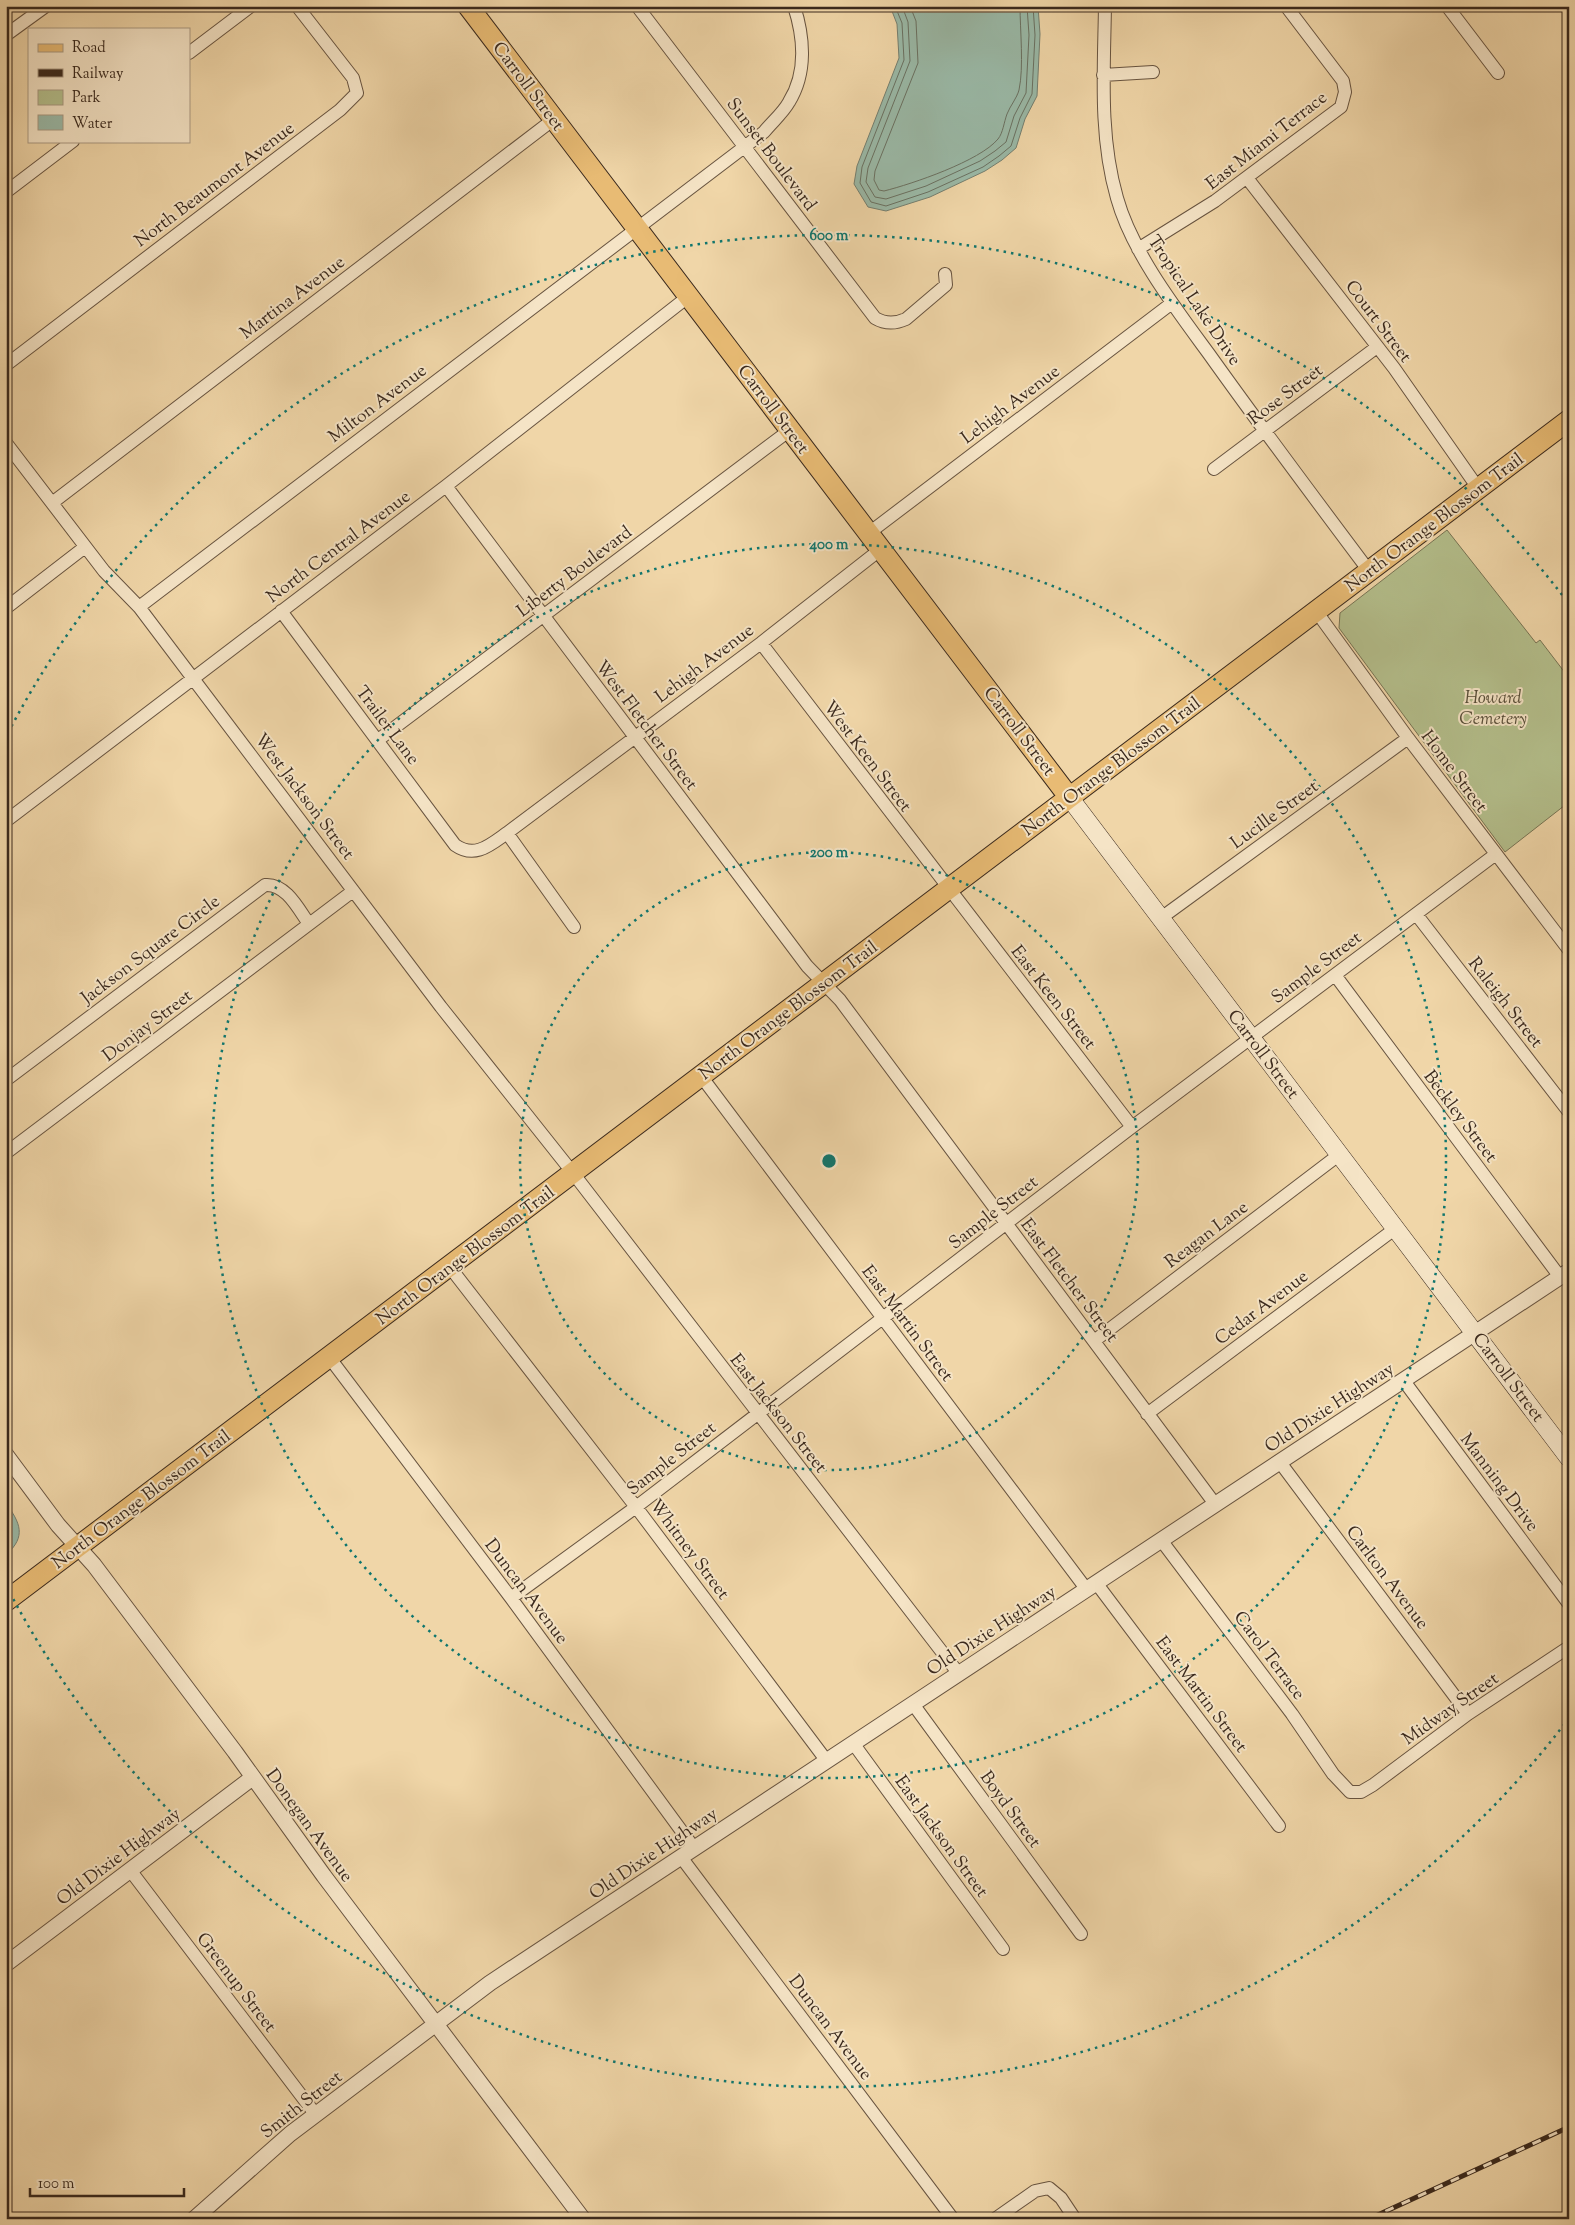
<svg xmlns="http://www.w3.org/2000/svg" width="1575" height="2225" viewBox="0 0 1575 2225" font-family="'Sorts Mill Goudy',serif">
	<style>
		.green { fill: #b4bf8c; stroke: #777454 }
		.water { fill: #9ab9a7; stroke: #747f70 }
		.lines { fill: none; stroke-linecap: round; stroke-linejoin: round }
		.shore { stroke: #6a7162; stroke-width: 1 }
		.minor-casing { stroke: #685440; stroke-width: 14 }
		.tertiary-casing { stroke: #685440; stroke-width: 17 }
		.secondary-casing { stroke: #3a291d; stroke-width: 19 }
		.primary-casing { stroke: #3a291d; stroke-width: 22 }
		.minor { stroke: #f5e4c6; stroke-width: 12 }
		.tertiary { stroke: #f5e4c6; stroke-width: 15 }
		.secondary { stroke: #f5e4c6; stroke-width: 18 }
		.primary { stroke: #e8bb74; stroke-width: 20 }
		.rail-casing { stroke: #3a291d; stroke-width: 5 }
		.rail { stroke: #f5e4c6; stroke-width: 3; stroke-dasharray: 9; stroke-linecap: butt }
		.ring { fill: none; stroke: #0f766e; stroke-width: 2.5; stroke-dasharray: 2.5 5 }
		.labels { text-anchor: middle; stroke-width: 4; stroke-linejoin: round; paint-order: stroke }
		.street-label { font-size: 18px; fill: #3a291d; stroke: #f5e4c6 }
		.park-label { font-size: 18px; font-style: italic; fill: #584e39; stroke: #f5e4c6 }
		.centre { fill: #0f766e; stroke: #f5e4c6; stroke-width: 2.5 }
		.ring-label { font-size: 15px; text-anchor: middle; font-weight: bold; fill: #0f766e; stroke: #f5e4c6; stroke-width: 4; stroke-linejoin: round; paint-order: stroke }
	</style>
	<rect width="100%" height="100%" fill="#f0d6a8"/>
	<filter id="stains"><feTurbulence type="fractalNoise" baseFrequency=".004" numOctaves="4"/><feColorMatrix values="0 0 0 0 .2 0 0 0 0 .09 0 0 0 0 .02 0 0 0 .5 -.17"/></filter>
	<radialGradient id="worn" r=".72"><stop offset=".6" stop-color="#630" stop-opacity="0"/><stop offset="1" stop-color="#630" stop-opacity=".3"/></radialGradient>
	<path class="green" d="M1447,530L1536,643L1540,640L1569,678V802L1505,852L1339,628L1340,613Z"/>
	<path class="water" d="M890,6H1038L1040,34L1037,96L1025,119L1016,148L1002,160L985,171L930,197L886,211L868,207L854,184L857,166L899,58L897,24Z
		M6,1503C20,1523 27,1536 6,1555Z"/>
	<g class="lines">
		<path class="shore" d="M895,6L902,23L904,60L862,167L860,183L871,202L886,206L928,192L983,167L999,156L1011,146L1020,118L1032,94L1035,35L1033,6
			M902,6L908,22L910,61L868,168L866,182L875,197L886,199L926,186L980,161L995,151L1006,142L1014,116L1026,93L1029,35L1027,6
			M910,6L916,21L918,63L875,171L874,180L879,190L884,191C912,184 980,161 998,139C1003,133 1004,122 1007,114C1010,106 1017,98 1019,90C1024,67 1020,30 1020,6"/>
		<defs>
			<path id="minor" d="M637,6L875,318C885,324 895,324 906,319L946,285L945,274
				M1105,6C1104,71 1099,136 1117,198C1132,252 1176,309 1209,354C1261,427 1315,499 1369,571
				M1447,6L1498,73
				M6,35L46,6
				M189,53L251,6
				M1103,75L1153,72
				M1247,178L1394,368L1478,488
				M6,192L73,141
				M1138,249L1215,201L1341,107L1345,92L1343,81L1286,6
				M6,365L340,110L357,93L353,78L297,6
				M6,443L104,571L139,607L441,1007L573,1173L959,1674
				M1214,469L1377,347
				M446,486L756,898L807,966L840,1000L1215,1504
				M52,503L554,119
				M869,533L1172,303
				M139,607L764,132C772,122 783,113 789,102C807,73 804,37 794,6
				M6,608L85,547
				M281,611L455,845C475,859 490,845 507,833L761,643L881,549
				M1316,611L1408,738L1569,950
				M761,643L1132,1127
				M378,740L790,430
				M6,821L446,486L689,296
				M507,833L574,927
				M1416,914L1569,1112
				M1161,918L1408,738
				M1335,975L1560,1277
				M701,1076L1087,1590
				M6,1080L265,885C286,883 299,910 309,924
				M6,1153L353,891
				M449,1266L636,1507L826,1760
				M1094,1341L1340,1154
				M329,1357L511,1598L694,1848
				M1404,1381L1569,1604
				M1147,1414L1396,1228
				M1279,1461L1468,1714
				M1161,1540L1292,1714L1333,1774L1350,1792H1361L1373,1785L1468,1714L1569,1647
				M1097,1584L1279,1826
				M511,1598L636,1507L1132,1127L1496,854
				M913,1704L1081,1934
				M853,1743L1003,1949
				M681,1857L953,2219
				M130,1870L316,2115
				M995,2219L1035,2191L1049,2188L1061,2198L1075,2219"/>
			<path id="tertiary" d="M6,1455L58,1525L94,1565L235,1752L324,1876L583,2219
				M6,1964L252,1778
				M194,2219L290,2134L490,1983L1569,1271"/>
			<path id="secondary" d="M1069,797L1569,1458"/>
			<path id="primary" d="M468,6L1069,797
				M6,1601L1569,420"/>
		</defs>
		<use href="#minor" class="minor-casing"/>
		<use href="#tertiary" class="tertiary-casing"/>
		<use href="#secondary" class="secondary-casing"/>
		<use href="#primary" class="primary-casing"/>
		<use href="#minor" class="minor"/>
		<use href="#tertiary" class="tertiary"/>
		<use href="#secondary" class="secondary"/>
		<use href="#primary" class="primary"/>
		<defs>
			<path id="rail" d="M1369,2219L1569,2127"/>
		</defs>
		<use href="#rail" class="rail-casing"/>
		<use href="#rail" class="rail"/>
	</g>
	<g class="ring">
		<circle cx="829" cy="1161" r="309"/>
		<circle cx="829" cy="1161" r="617"/>
		<path d="M1569 1718A926 926 0 0 1 8 1589M8 733A926 926 0 0 1 1569 604"/>
	</g>
	<g class="labels">
		<g class="street-label">
			<text transform="translate(529 86) rotate(53)" y="6">Carroll Street</text>
			<text transform="translate(1266 140) rotate(-38)" y="6">East Miami Terrace</text>
			<text transform="translate(772 154) rotate(53)" y="6">Sunset Boulevard</text>
			<text transform="translate(214 184) rotate(-37)" y="6">North Beaumont Avenue</text>
			<text transform="translate(292 297) rotate(-37)" y="6">Martina Avenue</text>
			<text transform="translate(1195 300) rotate(56)" y="6">Tropical Lake Drive</text>
			<text transform="translate(1379 321) rotate(53)" y="6">Court Street</text>
			<text transform="translate(1285 394) rotate(-37)" y="6">Rose Street</text>
			<text transform="translate(377 403) rotate(-37)" y="6">Milton Avenue</text>
			<text transform="translate(1010 404) rotate(-37)" y="6">Lehigh Avenue</text>
			<text transform="translate(774 409) rotate(53)" y="6">Carroll Street</text>
			<text transform="translate(1434 522) rotate(-37)" y="6">North Orange Blossom Trail</text>
			<text transform="translate(338 546) rotate(-37)" y="6">North Central Avenue</text>
			<text transform="translate(574 571) rotate(-37)" y="6">Liberty Boulevard</text>
			<text transform="translate(704 663) rotate(-37)" y="6">Lehigh Avenue</text>
			<text transform="translate(388 725) rotate(53)" y="6">Trailer Lane</text>
			<text transform="translate(647 725) rotate(53)" y="6">West Fletcher Street</text>
			<text transform="translate(1020 731) rotate(53)" y="6">Carroll Street</text>
			<text transform="translate(868 756) rotate(53)" y="6">West Keen Street</text>
			<text transform="translate(1111 766) rotate(-37)" y="6">North Orange Blossom Trail</text>
			<text transform="translate(1455 771) rotate(53)" y="6">Home Street</text>
			<text transform="translate(305 796) rotate(53)" y="6">West Jackson Street</text>
			<text transform="translate(1274 814) rotate(-36)" y="6">Lucille Street</text>
			<text transform="translate(150 949) rotate(-37)" y="6">Jackson Square Circle</text>
			<text transform="translate(1316 967) rotate(-37)" y="6">Sample Street</text>
			<text transform="translate(1054 997) rotate(52)" y="6">East Keen Street</text>
			<text transform="translate(1506 1002) rotate(52)" y="6">Raleigh Street</text>
			<text transform="translate(788 1010) rotate(-37)" y="6">North Orange Blossom Trail</text>
			<text transform="translate(147 1025) rotate(-37)" y="6">Donjay Street</text>
			<text transform="translate(1264 1054) rotate(53)" y="6">Carroll Street</text>
			<text transform="translate(1461 1116) rotate(53)" y="6">Beckley Street</text>
			<text transform="translate(993 1212) rotate(-38)" y="6">Sample Street</text>
			<text transform="translate(1206 1234) rotate(-37)" y="6">Reagan Lane</text>
			<text transform="translate(465 1255) rotate(-37)" y="6">North Orange Blossom Trail</text>
			<text transform="translate(1070 1280) rotate(53)" y="6">East Fletcher Street</text>
			<text transform="translate(1261 1307) rotate(-37)" y="6">Cedar Avenue</text>
			<text transform="translate(908 1323) rotate(53)" y="6">East Martin Street</text>
			<text transform="translate(1509 1377) rotate(53)" y="6">Carroll Street</text>
			<text transform="translate(1329 1407) rotate(-33)" y="6">Old Dixie Highway</text>
			<text transform="translate(779 1413) rotate(52)" y="6">East Jackson Street</text>
			<text transform="translate(671 1458) rotate(-38)" y="6">Sample Street</text>
			<text transform="translate(1500 1482) rotate(53)" y="6">Manning Drive</text>
			<text transform="translate(141 1499) rotate(-37)" y="6">North Orange Blossom Trail</text>
			<text transform="translate(690 1549) rotate(53)" y="6">Whitney Street</text>
			<text transform="translate(1388 1577) rotate(53)" y="6">Carlton Avenue</text>
			<text transform="translate(527 1591) rotate(53)" y="6">Duncan Avenue</text>
			<text transform="translate(991 1630) rotate(-33)" y="6">Old Dixie Highway</text>
			<text transform="translate(1270 1655) rotate(53)" y="6">Carol Terrace</text>
			<text transform="translate(1202 1694) rotate(53)" y="6">East Martin Street</text>
			<text transform="translate(1450 1708) rotate(-35)" y="6">Midway Street</text>
			<text transform="translate(1011 1809) rotate(54)" y="6">Boyd Street</text>
			<text transform="translate(310 1825) rotate(54)" y="6">Donegan Avenue</text>
			<text transform="translate(942 1836) rotate(54)" y="6">East Jackson Street</text>
			<text transform="translate(653 1853) rotate(-34)" y="6">Old Dixie Highway</text>
			<text transform="translate(118 1856) rotate(-37)" y="6">Old Dixie Highway</text>
			<text transform="translate(237 1982) rotate(53)" y="6">Greenup Street</text>
			<text transform="translate(831 2027) rotate(53)" y="6">Duncan Avenue</text>
			<text transform="translate(301 2104) rotate(-38)" y="6">Smith Street</text>
		</g>
		<g class="park-label">
			<text x="1493" y="703">Howard<tspan x="1493" dy="21">Cemetery</tspan></text>
		</g>
	</g>
	<circle cx="829" cy="1161" r="8" class="centre"/>
	<g class="ring-label">
		<text x="829" y="240">600 m</text>
		<text x="829" y="549">400 m</text>
		<text x="829" y="857">200 m</text>
	</g>
	<rect width="1575" height="2225" fill="none" stroke="#f0d6a8" stroke-width="25"/>
	<rect x="8" y="8" width="1560" height="2210" fill="none" stroke="#3a291d" stroke-width="2.5"/>
	<rect x="12" y="12" width="1550" height="2200" fill="none" stroke="#3a291d"/>
	<rect x="28" y="28" width="162" height="115" fill="#f5e4c6" stroke="#aa9982"/>
	<rect x="38" y="44" width="25" height="8" fill="#e8bb74" stroke="#aa9982"/>
	<text x="72" y="52" font-size="15" fill="#3a291d">Road</text>
	<rect x="38" y="69" width="25" height="8" fill="#3a291d" stroke="#aa9982"/>
	<text x="72" y="78" font-size="15" fill="#3a291d">Railway</text>
	<rect x="38" y="90" width="25" height="15" fill="#b4bf8c" stroke="#aa9982"/>
	<text x="72" y="102" font-size="15" fill="#3a291d">Park</text>
	<rect x="38" y="115" width="25" height="15" fill="#9ab9a7" stroke="#aa9982"/>
	<text x="72" y="128" font-size="15" fill="#3a291d">Water</text>
	<path d="M30 2188v8h154v-8" fill="none" stroke="#3a291d" stroke-width="2.5"/>
	<text x="38" y="2188" font-size="15" fill="#3a291d" stroke="#f5e4c6" stroke-width="4" paint-order="stroke">100 m</text>
	<rect width="100%" height="100%" filter="url(#stains)"/>
	<rect width="100%" height="100%" fill="url(#worn)"/>
</svg>
